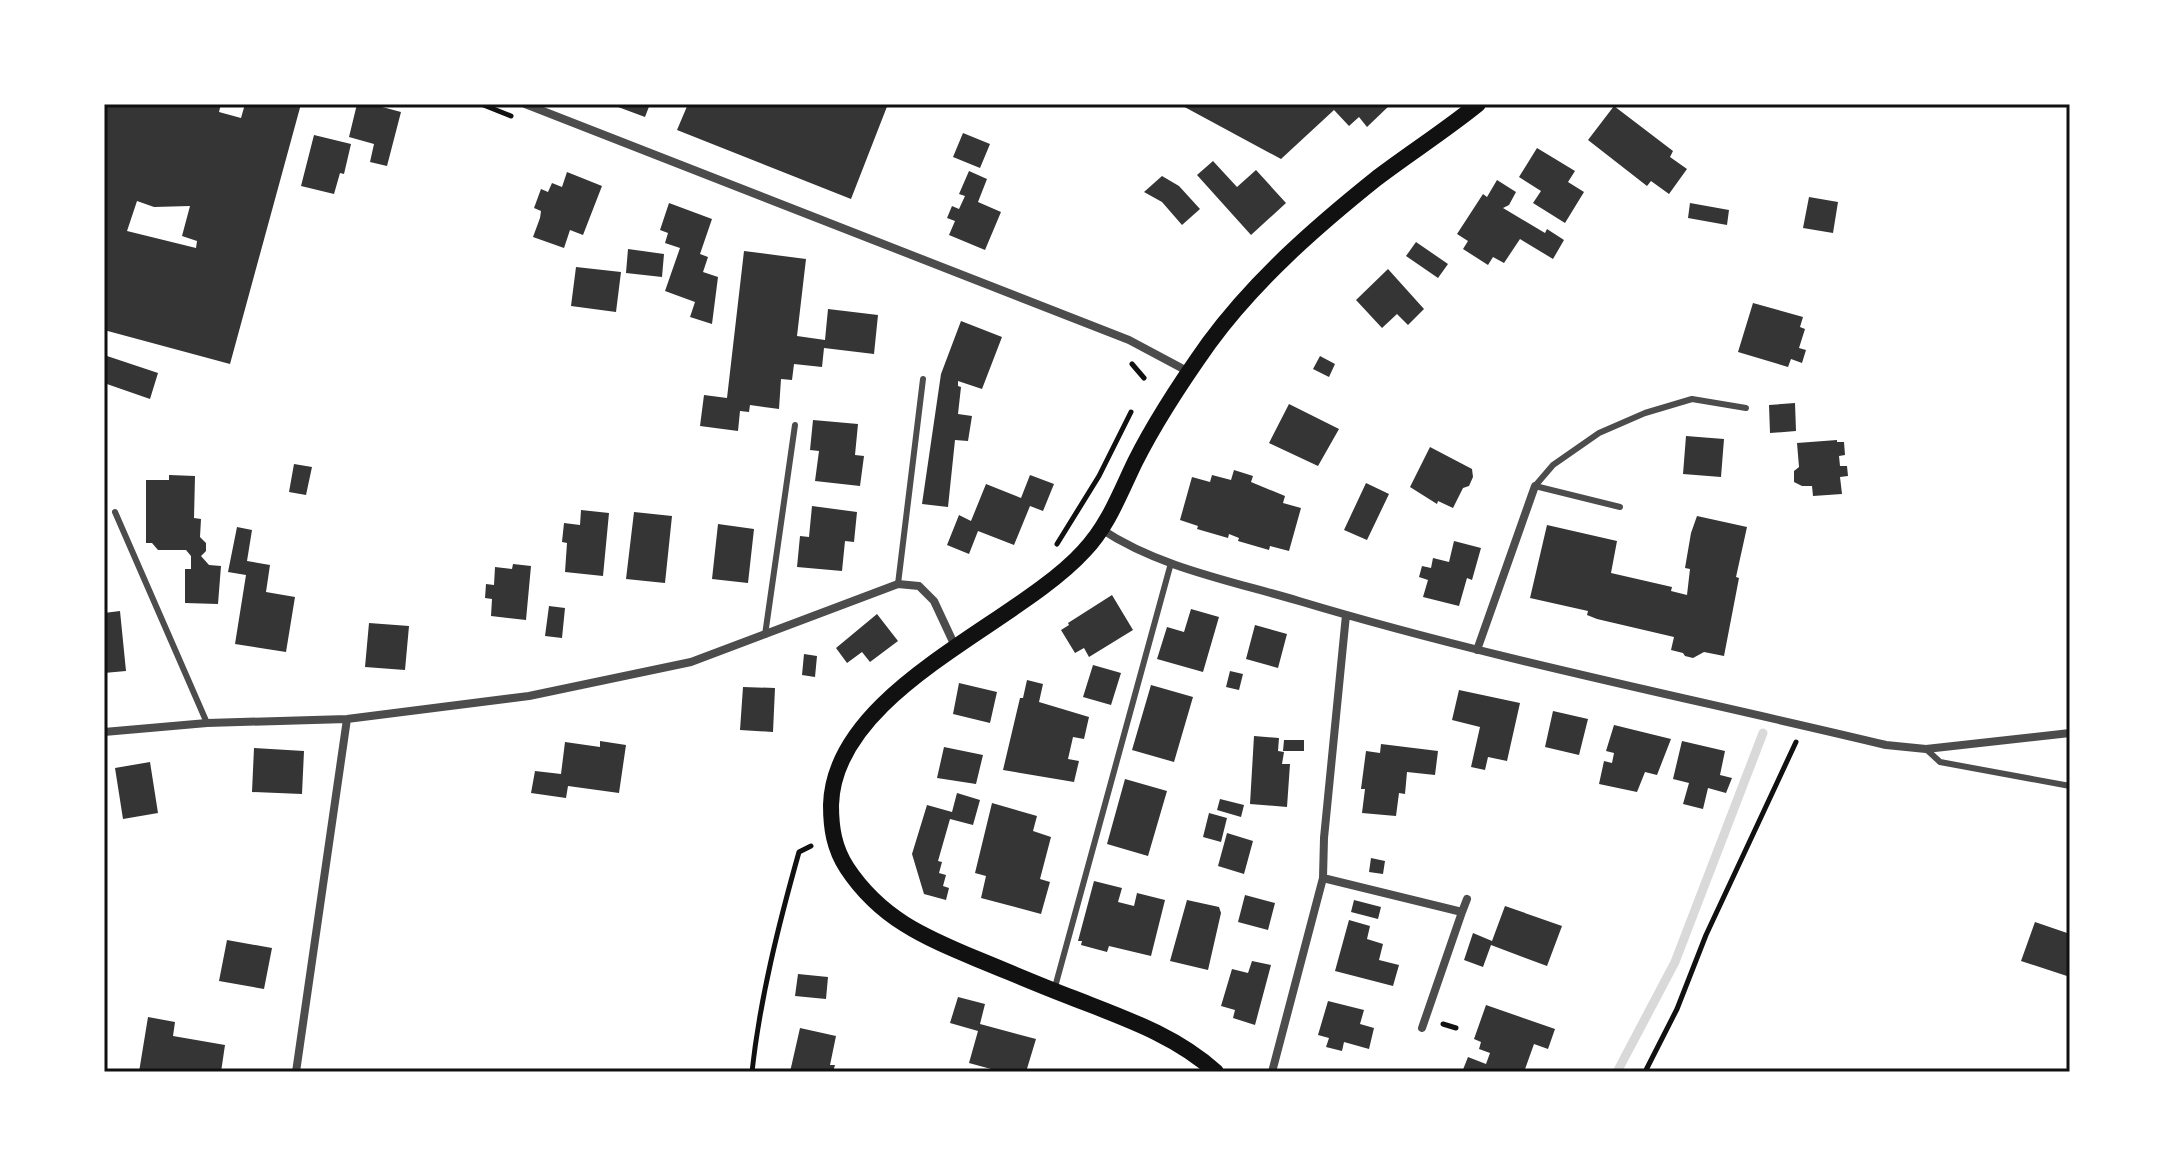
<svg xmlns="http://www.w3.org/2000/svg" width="2174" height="1176" viewBox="0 0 2174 1176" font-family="Quicksand,sans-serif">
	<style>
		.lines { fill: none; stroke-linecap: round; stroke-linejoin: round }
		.stream { stroke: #d9d9d9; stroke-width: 9 }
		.building { fill: #353535; fill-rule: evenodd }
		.path { stroke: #111; stroke-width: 5 }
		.service { stroke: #4c4c4c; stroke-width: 6 }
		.minor { stroke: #4c4c4c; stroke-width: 8 }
		.secondary { stroke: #111; stroke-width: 16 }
		.neatline { fill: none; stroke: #111; stroke-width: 3 }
	</style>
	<rect width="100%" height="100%" fill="#fff"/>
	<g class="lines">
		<path class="stream" d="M1617,1072L1675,962L1763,733"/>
	</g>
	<path class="building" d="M104,104H221L219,112L241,118L245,104H301L230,364L104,330ZM137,201L154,207L190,206L182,236L197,241L196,248L127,231Z
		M357,104H371L401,112L387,166L370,162L374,144L349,137Z
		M610,104H650L645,117Z
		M688,104H888L851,199L677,130Z
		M1179,104H1391L1367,127L1359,117L1349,126L1334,110L1281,159Z
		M1614,106L1673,151L1670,157L1687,169L1669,194L1651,181L1647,186L1588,140Z
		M963,133L990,144L980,168L953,157Z
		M314,135L351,144L344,174L340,173L334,194L301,186Z
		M1537,148L1575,171L1568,182L1584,192L1565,223L1533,203L1541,191L1519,177Z
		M1213,161L1237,187L1256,170L1286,203L1251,235L1197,175Z
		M969,171L987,179L978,202L1001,212L985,250L949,235L955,221L947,218L952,206L959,209L965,196L959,194Z
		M567,172L602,186L583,235L570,230L564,248L533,237L540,218L541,211L534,208L541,189L548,192L552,183L562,187Z
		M1162,176L1179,186L1200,209L1182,225L1162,202L1144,192Z
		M1497,180L1516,192L1509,205L1503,208L1545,233L1547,229L1564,240L1553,259L1520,239L1504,263L1493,257L1488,265L1463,249L1468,241L1457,234L1483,194L1487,197Z
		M1809,197L1838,202L1833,233L1803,228Z
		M669,203L712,219L700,254L708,257L703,272L718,277L712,324L690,317L695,302L665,291L680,248L665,243L668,233L660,230Z
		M1690,203L1729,210L1727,225L1688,218Z
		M1416,242L1448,264L1438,278L1406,256Z
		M628,249L664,254L662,277L626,273Z
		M744,251L806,259L797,336L825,340L828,309L878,315L874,354L824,348L822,367L794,364L792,380L781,379L779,409L750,405L749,412L740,411L738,431L700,426L704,395L727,398Z
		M576,267L621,272L616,312L571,306Z
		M1388,269L1424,309L1408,325L1397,314L1382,328L1356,300Z
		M1753,303L1803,317L1800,327L1805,329L1799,348L1806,350L1802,363L1791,359L1788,367L1738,352Z
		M961,321L1002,337L982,389L958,381V386L961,387L958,414L972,416L968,441L955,440L948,507L922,504L941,374Z
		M104,355L158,373L150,399L104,383Z
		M1320,356L1335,364L1329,377L1313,369Z
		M1795,403L1796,431L1770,433L1769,405Z
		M1289,404L1339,429L1318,466L1269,443Z
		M813,420L858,424L855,455L864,456L860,486L815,481L819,451L810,450Z
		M1686,436L1724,439L1721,477L1683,474Z
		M1837,440V442H1844L1845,455L1839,456L1840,466H1847L1848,476L1840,477L1842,494L1813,496L1812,486H1802L1794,482V471L1799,467L1797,443Z
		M1430,447L1472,469L1473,477L1469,486L1463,488L1453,508L1438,501L1437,504L1410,487Z
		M294,464L312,467L306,495L289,492Z
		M1234,470L1253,476L1251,482L1285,496L1283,503L1301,508L1289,551L1270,546L1269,550L1238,541L1239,538L1229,534L1228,538L1197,529L1198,526L1180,520L1192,477L1210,482L1212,475L1231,480Z
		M169,475L195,476L194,518L201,519L200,537L206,543V551L201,556L209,565L221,566L218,604L185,603V569H191V556L186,550H158L152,543H146V480H169Z
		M1030,475L1054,484L1043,511L1030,506L1014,545L978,531L969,554L947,545L959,515L971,521L986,484L1021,498Z
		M1366,483L1389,494L1367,540L1344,530Z
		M812,506L857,512L854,542L845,541L842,571L797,567L800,536L809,537Z
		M581,510L609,513L603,576L565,572L567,543L562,542L564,523L580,525Z
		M634,512L672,516L665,583L626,579Z
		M1697,516L1747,527L1736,577L1739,578L1724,656L1704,652L1693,658L1685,656L1683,653L1671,650L1674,637L1597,619L1587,615L1588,611L1530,598L1547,525L1617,541L1611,573L1672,587L1671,591L1687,595L1690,569L1685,568L1691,533Z
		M718,524L754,529L748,583L712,579Z
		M237,527L252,530L247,561L270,565L266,592L295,597L286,652L235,644L246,575L228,572Z
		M1454,541L1481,548L1472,580L1467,578L1459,606L1423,597L1428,580L1419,577L1422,566L1431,568L1433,558L1449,562Z
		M513,564L531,566L526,620L491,616L492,599L485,598L486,584L494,585L495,567L512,569Z
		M1112,595L1133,630L1089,657L1084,648L1075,653L1061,630L1069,625L1068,623Z
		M549,606L565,608L562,638L545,636Z
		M1191,609L1219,617L1203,672L1157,659L1167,627L1184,632Z
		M120,611L126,671L104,673V613Z
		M877,614L898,641L870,662L862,652L847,663L836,648Z
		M369,623L409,626L405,670L365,667Z
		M1255,625L1287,634L1278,668L1246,659Z
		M804,654L817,656L815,677L802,675Z
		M1093,665L1121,673L1111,705L1083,697Z
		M1230,671L1243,674L1239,690L1226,687Z
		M1027,680L1043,684L1039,702L1089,717L1084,739L1073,737L1068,759L1079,761L1074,782L1003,770L1020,698H1023Z
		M959,683L997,692L990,723L953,714Z
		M1151,685L1193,697L1174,762L1132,750Z
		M743,687L775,688L773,732L740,730Z
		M1459,690L1520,703L1507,761L1488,757L1485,770L1471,767L1480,727L1452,720Z
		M1553,711L1588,719L1579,755L1545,747Z
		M1614,725L1671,739L1657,775L1645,772L1637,792L1599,784L1604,761L1612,763L1614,753L1606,751Z
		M1254,736L1279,738L1278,751L1284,752L1282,764H1290L1287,807L1250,804Z
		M1284,740H1304V751H1283Z
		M600,741L626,745L619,793L568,786L566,798L531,793L535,771L561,774L565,742L600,747Z
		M1682,741L1725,751L1720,775L1732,778L1726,793L1708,788L1703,809L1683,804L1689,783L1673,779Z
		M1381,744L1438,751L1435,775L1407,772L1405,794L1399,793L1396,816L1362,813L1365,789H1361L1366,751L1380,753Z
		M944,747L983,755L976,784L937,778Z
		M254,748L304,751L302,794L252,792Z
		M150,762L158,813L123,819L115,768Z
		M1125,779L1167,791L1148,856L1107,844Z
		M957,793L980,800L973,825L950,819L938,861L942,862L939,873L946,875L943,886L949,888L946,900L924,894L912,854L927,805L952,812Z
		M1220,799L1244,805L1241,817L1217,810Z
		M992,803L1037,816L1033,831L1051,837L1040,879L1050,882L1041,914L981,898L986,876L975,873Z
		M1209,813L1227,818L1221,842L1203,837Z
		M1227,833L1253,841L1244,874L1218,866Z
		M1371,858L1385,861L1383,874L1369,872Z
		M1094,881L1122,888L1118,902L1134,906L1137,893L1165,900L1151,956L1109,946L1107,952L1081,945L1082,941H1078Z
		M1245,895L1275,903L1268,930L1238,922Z
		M1187,900L1219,907L1221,913L1208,970L1170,961Z
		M1354,900L1381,907L1378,919L1351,912Z
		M1505,906L1562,926L1547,966L1491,945L1483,967L1464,960L1473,933L1492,941Z
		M1349,920L1370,926L1367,939L1383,944L1379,960L1399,965L1393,986L1335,971Z
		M2035,922L2070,934V977L2021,961Z
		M227,940L272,948L264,989L219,981Z
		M1252,961L1271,965L1255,1025L1233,1018L1235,1010L1221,1006L1232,969L1248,973Z
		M798,974L828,977L826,999L795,996Z
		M958,997L985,1004L980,1024L1036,1039L1026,1072H1002L969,1063L978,1031L950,1023Z
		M1328,1001L1364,1010L1360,1024L1374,1028L1369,1049L1344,1042L1342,1051L1326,1047L1329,1038L1318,1035Z
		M1486,1005L1555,1029L1548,1049L1534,1044L1524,1072H1462L1468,1057L1486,1064L1490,1053L1479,1049L1481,1042L1474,1039Z
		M148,1017L175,1022L173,1036L225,1045L221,1072H139Z
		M800,1028L836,1036L830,1065H835L833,1072H790Z"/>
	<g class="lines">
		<path class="path" d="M481,104L511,116
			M1132,364L1144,378
			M1057,544L1099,476L1131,412
			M1443,1024L1456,1028
			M752,1072C760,998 779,923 799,852L811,846
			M1645,1072L1677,1009L1706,935L1796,742"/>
		<path class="service" d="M1620,507L1535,486L1553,465L1599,433L1645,413L1692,399L1746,408
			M115,512L207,723
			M898,584L923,379
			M765,635L795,425
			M1926,749L1940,762L2070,786
			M1055,987L1171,563"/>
		<path class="minor" d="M525,104L1129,340L1189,372
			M1101,529C1160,568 1232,581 1299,601C1492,659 1690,698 1886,745L1926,749L2070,733
			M1477,650L1535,486
			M104,732L207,723L347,719L529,696L691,662L898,584L919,586L934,601L955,646
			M1323,878L1462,912L1422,1028
			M1462,912L1467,899
			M296,1072L347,719
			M1272,1072L1323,878L1324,838L1346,615"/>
		<path class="secondary" d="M1216,1072C1175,1035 1124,1018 1073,998C1041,986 1009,972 977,959C924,937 880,918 847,868C834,848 831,828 831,805C834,690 1017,625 1084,551C1108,526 1120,493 1135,462C1156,420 1182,381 1209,343C1255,280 1317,226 1377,178C1410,153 1446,130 1478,104"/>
	</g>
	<rect width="2174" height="1176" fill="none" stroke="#ffffff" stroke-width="212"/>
	<rect x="106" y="106" width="1962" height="964" class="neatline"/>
</svg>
